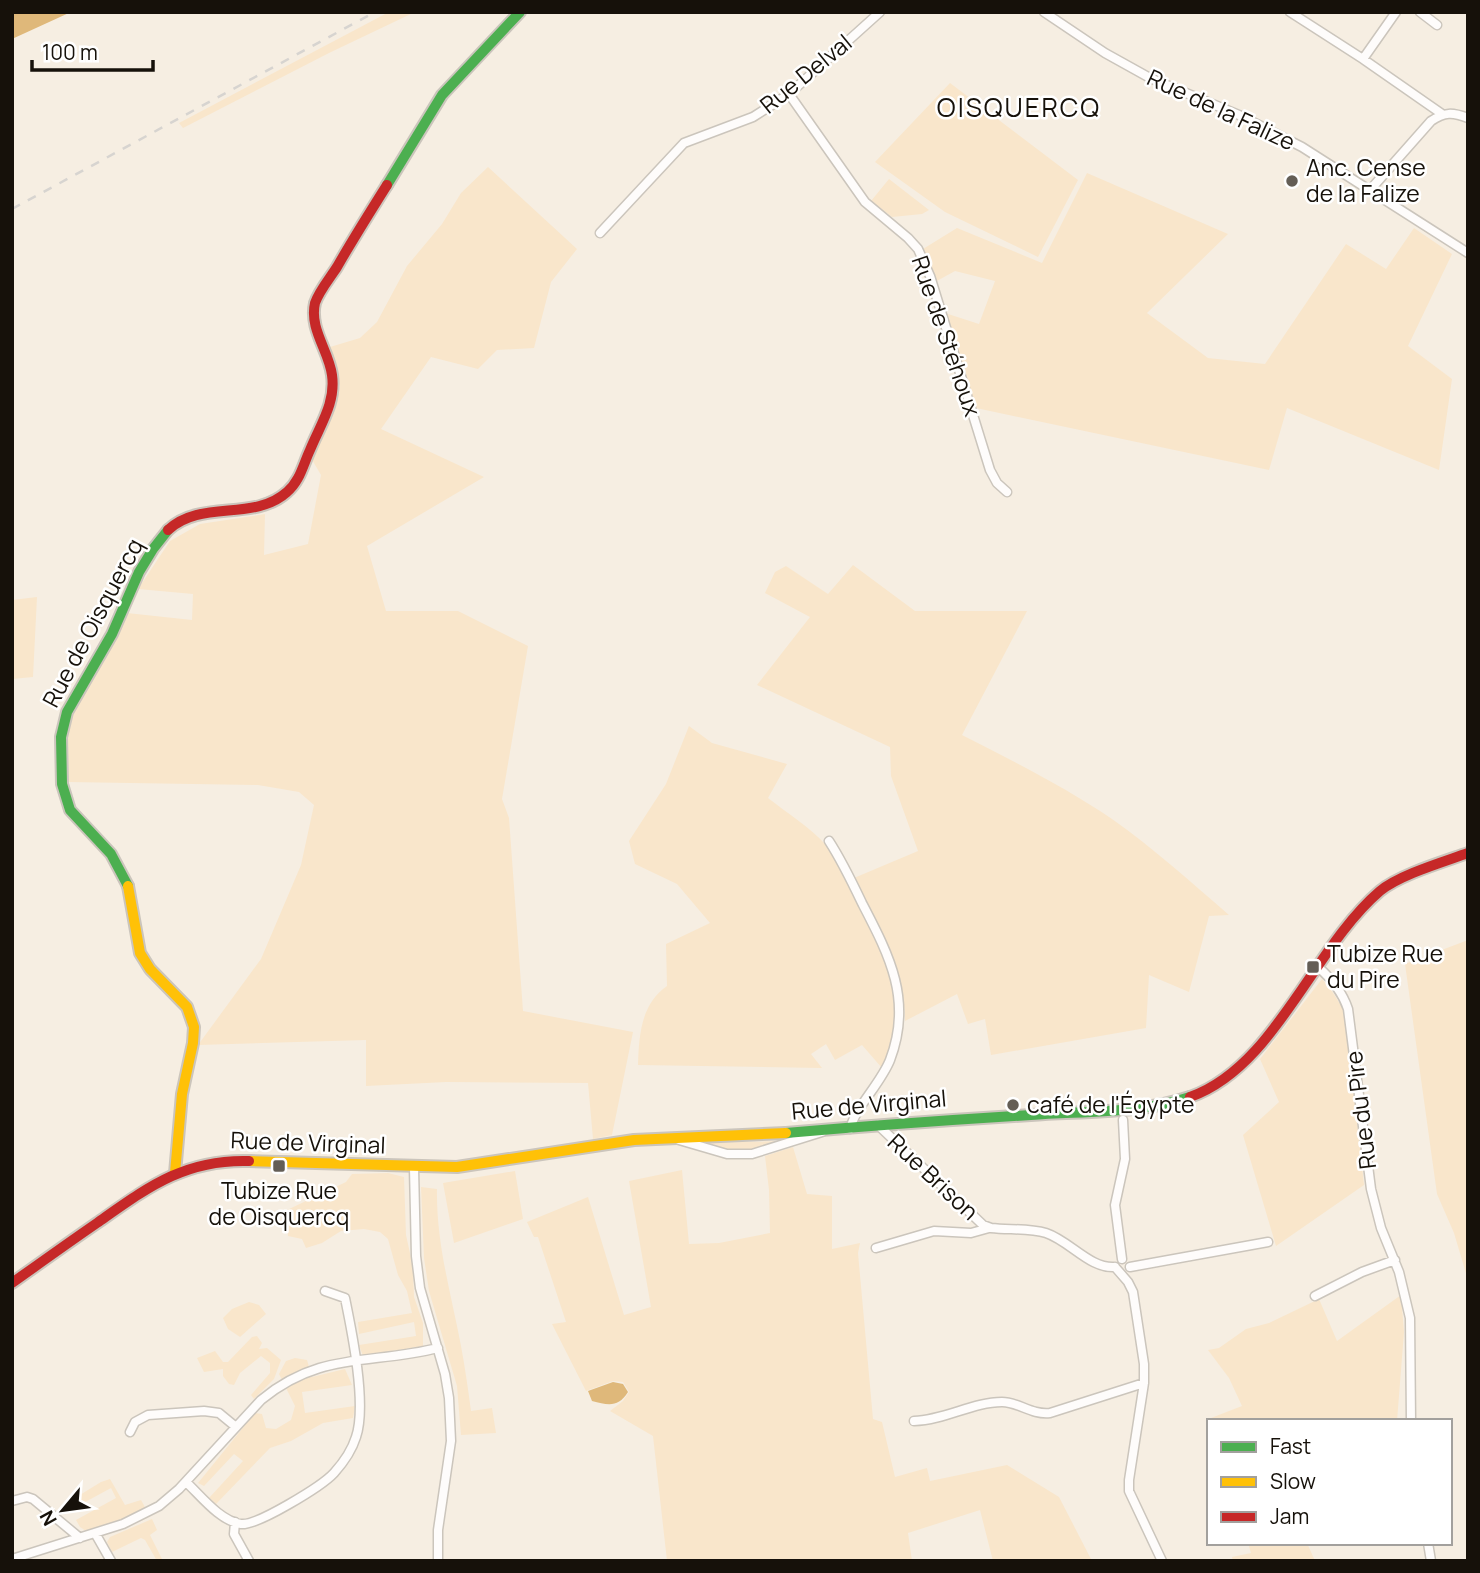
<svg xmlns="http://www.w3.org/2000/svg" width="1480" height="1573" viewBox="0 0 1480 1573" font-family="Manrope,sans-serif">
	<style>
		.green { fill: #f9e6cb }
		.water { fill: #dfb87a }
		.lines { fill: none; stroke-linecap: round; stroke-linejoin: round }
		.street-casing { stroke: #cbc5bc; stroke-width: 11 }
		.fast-casing { stroke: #cbc5bc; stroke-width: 14 }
		.slow-casing { stroke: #cbc5bc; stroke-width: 14 }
		.jam-casing { stroke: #cbc5bc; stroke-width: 14 }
		.street { stroke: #fefcfb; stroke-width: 8 }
		.fast { stroke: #4caf50; stroke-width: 10 }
		.slow { stroke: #ffc107; stroke-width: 10 }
		.jam { stroke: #c62828; stroke-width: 10 }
		.rail { stroke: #d7d4d0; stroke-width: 2.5; stroke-dasharray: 9 9; stroke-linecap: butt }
		.poi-dot { fill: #645e56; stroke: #fff; stroke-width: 2.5 }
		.labels { text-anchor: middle; stroke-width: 5; stroke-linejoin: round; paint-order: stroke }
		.street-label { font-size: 23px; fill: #16110a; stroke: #fff }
		.poi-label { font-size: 23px; fill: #16110a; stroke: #fff; text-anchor: start }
		.quarter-label { font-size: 26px; letter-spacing: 2px; fill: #16110a; stroke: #fff }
	</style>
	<rect width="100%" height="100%" fill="#f6eee2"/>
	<path class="green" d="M389,12H415L329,53L183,128L179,123Z
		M950,83L1078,180L1038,257L945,212L875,162Z
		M488,167L577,249L551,282L534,348L497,350L478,369L431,357L381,429L484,477L367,546L386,611H458L528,646L502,799L509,818L523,1011L633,1032L612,1135L593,1139L588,1083L446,1082L366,1086V1040L198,1045L261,959L301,865L314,805L299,792L258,785L67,782L65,722L127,613L192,620L193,594L138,589L170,541L200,524L265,514L264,555L308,544L321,475L311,458L332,418L340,386L330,347L360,338L377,322L407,266L442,224L461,193Z
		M1087,173L1228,234L1147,313L1208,358L1265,364L1346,244L1386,269L1414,228L1452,254L1408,346L1452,379L1439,470L1287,408L1269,470L976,408L945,313L979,324L995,281L955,271L935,282L923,249L957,228L1042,263Z
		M889,179L929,210L922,214L892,217L871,201Z
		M853,565L915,611H1027L962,735C1013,761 1065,787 1112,819C1153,848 1191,882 1229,915L1209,916L1189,992L1149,975L1146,1028L991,1055L985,1019L968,1024L957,994L905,1021C905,969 877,924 854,878L918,851L891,776L890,747L757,685L810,617L765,593L775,572L786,566L828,594Z
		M37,597L33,677L12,679V600Z
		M689,726L712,743L787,764L768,798C787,813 810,827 826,845C838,857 844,877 852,892C885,952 912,999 882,1068L862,1045L835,1060L826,1044L811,1054L822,1068L638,1065C639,1035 641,1004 667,986L666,944L710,923L677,884L635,864L629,841L666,784Z
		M1468,940V1280L1454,1233L1437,1194L1405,964Z
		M1322,979L1330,988L1345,1012L1364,1185L1276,1246L1243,1135L1279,1102L1260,1059Z
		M783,1141C755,1157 727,1151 697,1143Z
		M793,1147L807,1194L832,1196V1249L860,1243L858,1253L873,1419L882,1422L895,1477L927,1468L930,1481L1007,1465L1059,1497L1092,1561H993L980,1510L908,1533L912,1561H667L653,1436L610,1411L623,1401L629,1392L623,1382L613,1381L586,1391L552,1324L566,1322L538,1237H534L527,1222L588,1197L624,1315L651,1307L629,1181L682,1170L689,1244L719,1243L770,1233L769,1190L765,1156Z
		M515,1171L523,1219L454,1243L443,1183Z
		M388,1173L404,1177L406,1235L413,1267L414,1297L423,1323V1346L363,1356L359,1345L416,1336L414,1322L359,1334L358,1322L412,1313L407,1291L398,1275L388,1239L380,1232L364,1229L341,1231L322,1243L306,1248L302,1239L288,1236L287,1210L346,1182L352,1174Z
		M421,1187L437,1189C436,1243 451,1293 461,1346C465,1367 468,1389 471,1411L492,1408L496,1433L461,1435L457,1386L429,1291L424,1258Z
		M1401,1295L1404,1332L1397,1421H1211V1418L1242,1406L1229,1378L1208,1350L1219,1348L1246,1329L1269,1323L1319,1299L1337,1341Z
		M249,1302L259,1305L266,1314L240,1337L228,1329L223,1318L232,1309Z
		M257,1336L262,1343L259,1349L267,1348L281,1360L274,1379L254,1399L251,1395L270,1373V1363L261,1356L240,1373L234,1385L229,1384L223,1376V1369L204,1372L197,1358L215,1351L223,1362H228L252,1337Z
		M295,1358L307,1360L312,1377L345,1369L352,1385L302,1392L305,1413L355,1406L353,1418L323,1423L291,1441L270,1448L216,1504L209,1498L243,1461L234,1454L204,1486L198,1483L255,1413L262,1414L266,1428L276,1429L291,1420L295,1406L279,1374L286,1361Z
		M110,1479L125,1505L141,1500L146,1509L109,1525L86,1531L80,1527L76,1520L116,1498L111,1488L65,1513L62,1506L101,1482Z
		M152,1519L157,1530L150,1535L163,1561H157L145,1540L141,1538L112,1552L107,1542L110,1537Z
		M1248,1543H1307L1315,1561H1233L1232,1557L1251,1553Z"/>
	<path class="water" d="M12,12H71L12,39Z
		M613,1382L623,1384L628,1392C618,1408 608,1405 592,1401L588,1391Z"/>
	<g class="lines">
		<defs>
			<path id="street" d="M1044,12L1105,53L1150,78L1239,115L1302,147L1468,253
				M1290,12L1363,59L1442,114
				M1420,12L1437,25
				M1363,59L1396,12
				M789,94L865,202L908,238L918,249L930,276L990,470L997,483L1007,492
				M1370,190L1431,121C1445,112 1452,112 1468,118
				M600,233L684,143L753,117L789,94L880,12
				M829,841C842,861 852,882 862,903C889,955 913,1000 890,1060C881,1083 855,1108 850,1129
				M1318,967C1332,979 1342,991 1348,1009L1371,1189L1381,1228L1399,1272L1410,1318L1411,1421
				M878,1125L983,1225L991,1228C1009,1230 1029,1228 1046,1233C1070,1241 1090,1269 1115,1267
				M679,1140L727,1154H752L822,1132
				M414,1168L416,1256L420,1288L445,1374L449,1398L451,1441L438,1530V1561
				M876,1248L934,1231L971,1233L989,1228
				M1122,1259L1115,1205L1125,1159L1123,1120
				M1115,1267L1128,1282L1133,1292L1144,1364V1383L1129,1480V1491L1162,1561
				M1130,1267L1268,1242
				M1315,1296L1362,1272L1395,1260
				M914,1421C945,1420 973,1402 1002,1402C1019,1402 1031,1415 1050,1413L1144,1383
				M130,1432L135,1422L148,1415L204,1411L219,1413L236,1427
				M186,1482C201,1496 220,1521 241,1524C257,1526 322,1486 334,1473C343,1463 352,1450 356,1437C367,1405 352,1332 345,1298L325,1291
				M12,1501L27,1497L33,1499L80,1538
				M235,1522L234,1534L249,1561
				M95,1533L111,1561
				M1428,1543L1431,1561
				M12,1559L123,1524L159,1506L179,1489L261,1400C320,1351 370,1365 438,1348"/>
			<path id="fast" d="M387,185L442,95L520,12
				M128,886L111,854L70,810L62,784L61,737L67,712L112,634L139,572L153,549L168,530
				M786,1133C867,1126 949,1120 1031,1115C1082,1111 1140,1114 1190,1097"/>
			<path id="slow" d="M128,886L140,953L150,969L187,1007L194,1027L193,1043L182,1094L175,1173
				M249,1161L457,1167L634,1140L786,1133"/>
			<path id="jam" d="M168,530C201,499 254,522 287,492C300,481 303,465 310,450C320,425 336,403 332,375C329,351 309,329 315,303C319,291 330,278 337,267C353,239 370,212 387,185
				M1190,1097C1275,1067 1313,948 1380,891C1399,875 1443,862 1468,853
				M12,1283C40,1263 68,1243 97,1223C147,1188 184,1159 249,1161"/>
		</defs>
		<use href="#street" class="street-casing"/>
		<use href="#fast" class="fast-casing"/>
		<use href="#slow" class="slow-casing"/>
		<use href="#jam" class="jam-casing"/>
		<use href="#street" class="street"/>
		<use href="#fast" class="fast"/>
		<use href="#slow" class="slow"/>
		<use href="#jam" class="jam"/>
		<path class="rail" d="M12,209L375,12"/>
	</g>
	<g class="poi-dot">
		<circle cx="1292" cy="181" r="7"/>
		<rect x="1306" y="960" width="14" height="14" rx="3.5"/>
		<circle cx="1013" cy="1105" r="7"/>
		<rect x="272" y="1159" width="14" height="14" rx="3.5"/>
	</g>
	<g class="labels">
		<g class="street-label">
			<text transform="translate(806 74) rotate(-39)" y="8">Rue Delval</text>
			<text transform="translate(1221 110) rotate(25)" y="8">Rue de la Falize</text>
			<text transform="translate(946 336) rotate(71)" y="8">Rue de Stéhoux</text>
			<text transform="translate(93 623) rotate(-62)" y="8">Rue de Oisquercq</text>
			<text transform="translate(869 1105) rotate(-5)" y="8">Rue de Virginal</text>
			<text transform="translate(1361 1110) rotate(-97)" y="8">Rue du Pire</text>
			<text transform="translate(308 1143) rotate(2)" y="8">Rue de Virginal</text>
			<text transform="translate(933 1177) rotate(43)" y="8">Rue Brison</text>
		</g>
		<g class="poi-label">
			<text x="1306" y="176">Anc. Cense<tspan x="1306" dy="26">de la Falize</tspan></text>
			<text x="1327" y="962">Tubize Rue<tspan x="1327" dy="26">du Pire</tspan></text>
			<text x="1027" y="1113">café de l'Égypte</text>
			<text x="279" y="1199" text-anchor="middle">Tubize Rue<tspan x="279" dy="26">de Oisquercq</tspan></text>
		</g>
		<g class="quarter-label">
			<text x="1019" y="117">OISQUERCQ</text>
		</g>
	</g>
	<rect width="1480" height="1573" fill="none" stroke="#16110a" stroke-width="28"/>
	<rect x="1207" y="1419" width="245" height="126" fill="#ffffff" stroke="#a2a09d" stroke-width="2"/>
	<rect x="1221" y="1442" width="35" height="10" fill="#4caf50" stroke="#a2a09d" stroke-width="2"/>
	<text x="1270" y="1454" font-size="21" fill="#16110a">Fast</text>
	<rect x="1221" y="1477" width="35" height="10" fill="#ffc107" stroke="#a2a09d" stroke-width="2"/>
	<text x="1270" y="1489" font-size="21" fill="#16110a">Slow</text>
	<rect x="1221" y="1512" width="35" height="10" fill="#c62828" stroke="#a2a09d" stroke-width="2"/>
	<text x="1270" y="1524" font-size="21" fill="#16110a">Jam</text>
	<g transform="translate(63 1510) rotate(241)" stroke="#ffffff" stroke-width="5" paint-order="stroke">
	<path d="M0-5L12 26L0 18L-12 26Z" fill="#16110a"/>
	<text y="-10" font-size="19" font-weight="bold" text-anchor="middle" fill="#16110a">N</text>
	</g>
	<path d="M32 60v10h121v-10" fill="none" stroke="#16110a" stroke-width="3.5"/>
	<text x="42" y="60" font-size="21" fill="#16110a" stroke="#ffffff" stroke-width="5" paint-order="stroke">100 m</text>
</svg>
